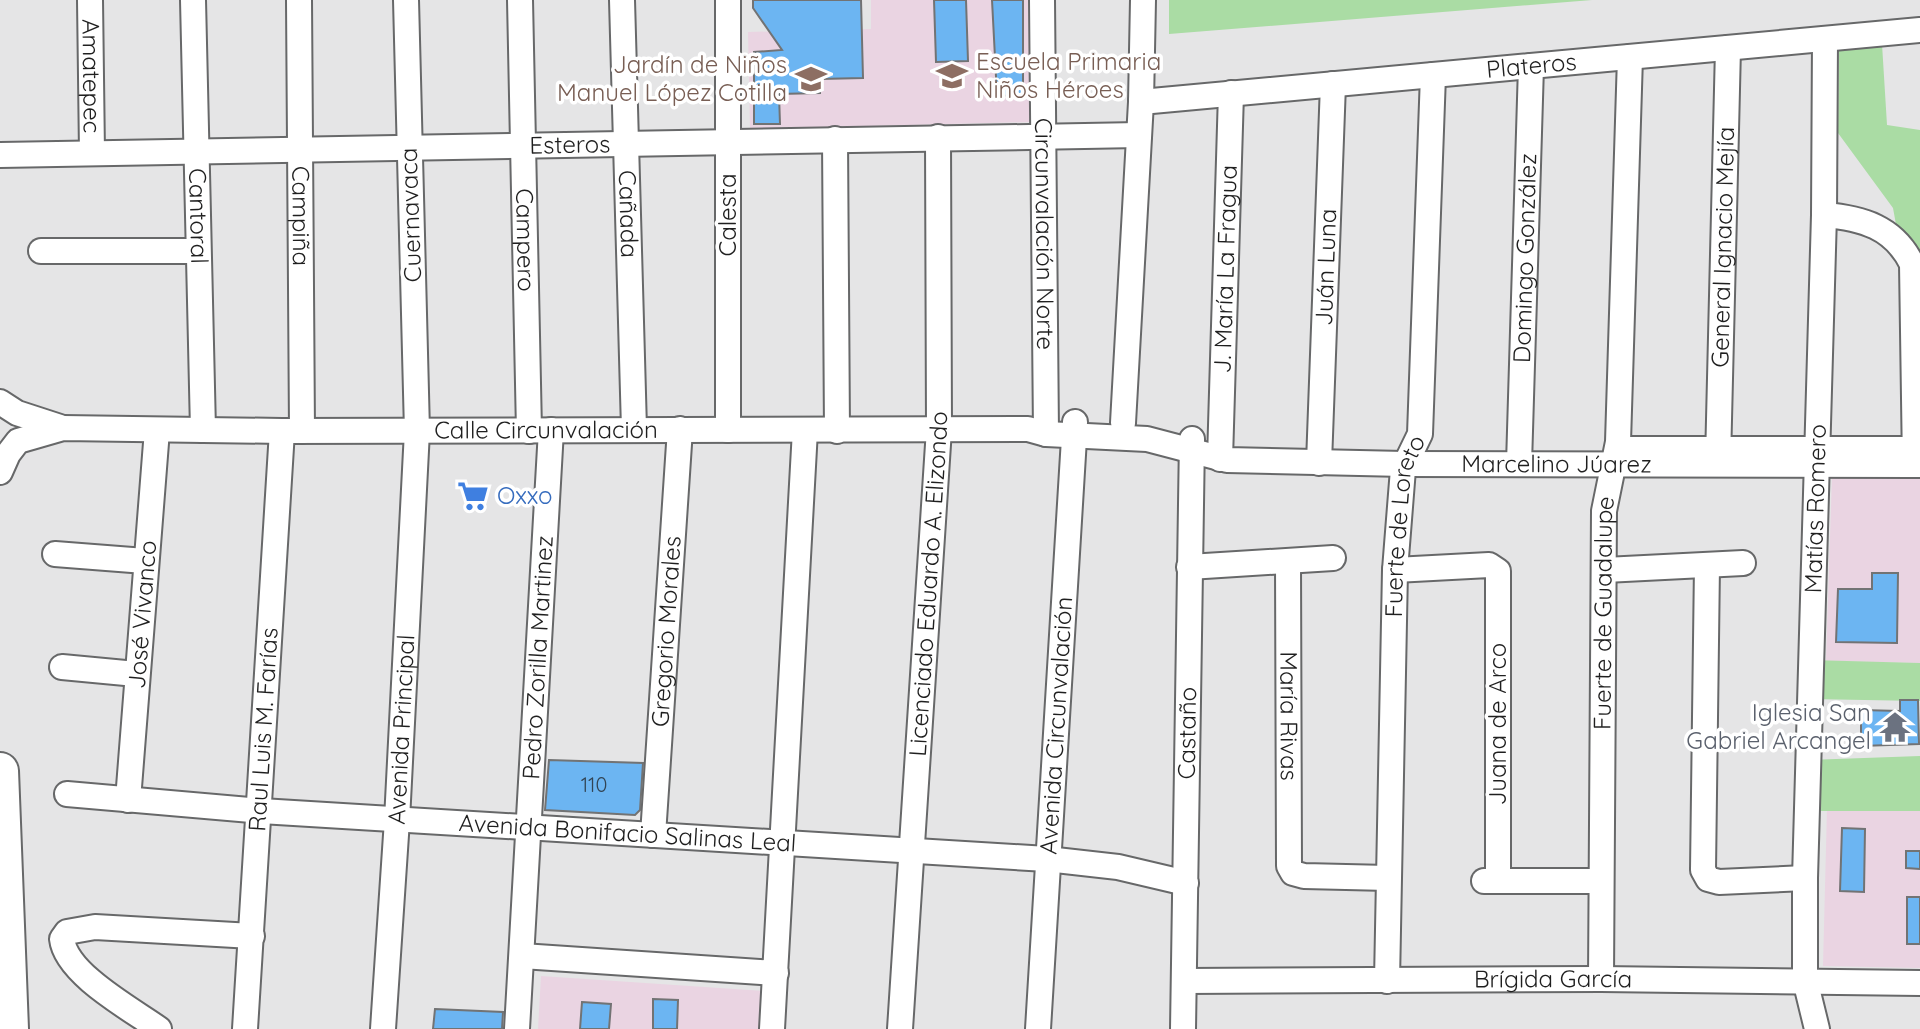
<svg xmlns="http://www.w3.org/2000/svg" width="1920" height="1029" viewBox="0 0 1920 1029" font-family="Quicksand,sans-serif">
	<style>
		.education { fill: #ead4e2 }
		.green { fill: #aadca4 }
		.building { fill: #6cb5f2; stroke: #727374; stroke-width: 2 }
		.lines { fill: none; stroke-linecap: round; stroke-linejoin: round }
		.minor-casing { stroke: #676869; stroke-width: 28 }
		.highway-casing { stroke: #676869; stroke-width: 40 }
		.minor { stroke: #fff; stroke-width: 24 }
		.highway { stroke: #fff; stroke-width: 36 }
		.labels { text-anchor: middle; stroke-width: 7; stroke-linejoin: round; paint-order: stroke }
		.number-label { font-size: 20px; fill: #324454 }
		.education-label { font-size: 24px; fill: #785e54; stroke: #fff; text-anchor: start }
		.street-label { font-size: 24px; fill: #1f1f1f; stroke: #fff }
		.shop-label { font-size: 24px; fill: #366cbe; stroke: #fff; text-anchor: start }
		.worship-label { font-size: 24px; fill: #5b616d; stroke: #fff; text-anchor: end }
	</style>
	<rect width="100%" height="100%" fill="#e5e5e6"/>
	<path class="education" d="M871,0H1030L1032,122L750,129L748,32L871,29Z
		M1832,476L1920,478V663L1826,661Z
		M1827,808L1920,809V968L1823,966Z
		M541,976L765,991L763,1029H538Z"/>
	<path class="green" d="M1169,0H1592L1169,34Z
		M1882,44L1887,125L1920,130V252L1897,230L1893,208L1838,133L1839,47Z
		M1810,660L1920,663V701L1809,699Z
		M1920,756V811H1807L1808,760Z"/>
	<path class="building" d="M753,0H861L863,78L820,79V93L779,94L780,124H754V52L782,50L753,8Z
		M934,0H966L968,61L936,62Z
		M992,0H1023V95L997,96Z
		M1872,573H1898L1897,643L1836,642L1838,589H1872Z
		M1900,700H1918L1919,744L1861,746V710L1900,711Z
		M549,760L643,763L640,810L635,815L545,810Z
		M1842,828L1865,829L1864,892L1840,891Z
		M1906,851H1920V869L1906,868Z
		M1907,897H1920V944H1907Z
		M653,999L678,1000L677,1029H653Z
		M582,1002L611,1004L609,1029H580Z
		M435,1009L503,1012L502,1029H433Z"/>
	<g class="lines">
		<defs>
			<g id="minor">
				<path id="s1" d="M90,0L92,153"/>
				<path id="s2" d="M193,0L203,430"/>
				<path id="s3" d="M299,0L302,431"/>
				<path id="s4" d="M520,0L529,431"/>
				<path id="s5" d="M622,0L634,429"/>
				<path d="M728,0V430"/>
				<path id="s6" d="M1042,0L1046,434"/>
				<path id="s7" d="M1141,102L1920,30"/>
				<path d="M835,139L837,431"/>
				<path id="s8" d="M0,155L1139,135"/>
				<path d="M1824,215C1862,218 1894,227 1912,264L1915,465"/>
				<path d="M41,251H197"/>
				<path d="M0,402L17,413L60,427"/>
				<path d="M1123,423L1141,102L1143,0"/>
				<path d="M1630,449H1920"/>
				<path id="s9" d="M1220,459L1231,93"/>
				<path id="s10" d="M1718,461L1728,48"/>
				<path id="s11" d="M1319,463L1333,84"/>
				<path id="s12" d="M1519,464L1531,66"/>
				<path id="s13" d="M0,472L8,454L18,441L63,428L282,431L1028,429L1046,434L1147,439L1227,460L1404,464L1920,465"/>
				<path d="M55,554L145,561"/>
				<path id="s14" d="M1288,562L1289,866L1293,873L1304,876L1388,878"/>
				<path d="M1707,565L1703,870L1708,879L1719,882L1805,878"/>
				<path d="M1189,567L1333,558"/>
				<path d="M1395,570L1489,565L1498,571V880"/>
				<path d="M1605,570L1743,563"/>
				<path d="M62,667L136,674"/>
				<path id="s15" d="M67,794L261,811L1047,859L1118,867L1186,883"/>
				<path id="s16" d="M128,800L157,430"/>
				<path id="s17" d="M653,835L680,429"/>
				<path d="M1484,881H1600"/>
				<path d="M522,956L776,973"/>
				<path id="s18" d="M1601,979L1604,511L1618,442L1630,57"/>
				<path id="s19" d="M1185,981L1601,979L1920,983"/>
				<path id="s20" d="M1387,981L1395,570L1403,469L1420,434L1433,75"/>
				<path d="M159,1029C131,1009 66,974 62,939L67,932L95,927L252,936"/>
				<path id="s21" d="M245,1029L282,431"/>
				<path id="s22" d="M383,1029L397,820L417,431L406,0"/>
				<path id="s23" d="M517,1029L551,430"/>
				<path d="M772,1029L805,430"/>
				<path id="s24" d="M900,1029L939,429L938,137"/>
				<path id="s25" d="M1038,1029L1075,422"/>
				<path id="s26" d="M1183,1029L1192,439"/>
				<path id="s27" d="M1817,1029L1805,980V878L1824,215L1825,39"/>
			</g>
			<path id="highway" d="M0,771L10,1029"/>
		</defs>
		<use href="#minor" class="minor-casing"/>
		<use href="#highway" class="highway-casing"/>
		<use href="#minor" class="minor"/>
		<use href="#highway" class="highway"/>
	</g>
	<defs>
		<symbol id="school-bare" viewBox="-9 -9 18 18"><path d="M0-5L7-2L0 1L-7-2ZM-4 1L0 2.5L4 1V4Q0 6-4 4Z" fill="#8d6e63" stroke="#fff" stroke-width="2.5" paint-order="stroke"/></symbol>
		<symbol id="supermarket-bare" viewBox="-9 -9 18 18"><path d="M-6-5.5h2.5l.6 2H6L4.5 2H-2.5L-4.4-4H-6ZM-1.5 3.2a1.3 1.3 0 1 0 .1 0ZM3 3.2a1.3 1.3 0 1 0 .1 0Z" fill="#3f7fe0" stroke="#fff" stroke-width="2.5" paint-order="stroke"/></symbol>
		<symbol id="temple-bare" viewBox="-9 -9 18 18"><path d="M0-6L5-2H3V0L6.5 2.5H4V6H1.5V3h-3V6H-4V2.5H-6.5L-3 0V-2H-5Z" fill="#6b7280" stroke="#fff" stroke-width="2.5" paint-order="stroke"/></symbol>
	</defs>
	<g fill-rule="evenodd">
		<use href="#school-bare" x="930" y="54" width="44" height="44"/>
		<use href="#school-bare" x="789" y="57" width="44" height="44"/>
		<use href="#supermarket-bare" x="451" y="474" width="44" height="44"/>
		<use href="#temple-bare" x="1873" y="705" width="44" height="44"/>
	</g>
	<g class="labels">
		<g class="number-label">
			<text x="594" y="792">110</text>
		</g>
		<g class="education-label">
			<text x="976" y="70">Escuela Primaria<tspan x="976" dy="28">Niños Héroes</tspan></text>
			<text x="787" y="73" text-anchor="end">Jardín de Niños<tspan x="787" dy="28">Manuel López Cotilla</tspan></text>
		</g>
		<g class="street-label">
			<text dy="8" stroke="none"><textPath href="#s7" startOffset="392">Plateros</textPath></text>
			<text dy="8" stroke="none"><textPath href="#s1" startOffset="76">Amatepec</textPath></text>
			<text dy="8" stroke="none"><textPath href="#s8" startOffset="570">Esteros</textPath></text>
			<text dy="8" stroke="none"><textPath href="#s5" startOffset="214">Cañada</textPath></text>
			<text dy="8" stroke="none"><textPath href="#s2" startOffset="216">Cantoral</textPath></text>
			<text transform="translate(411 215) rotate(-92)" y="8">Cuernavaca</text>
			<text transform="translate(728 215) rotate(-90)" y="8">Calesta</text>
			<text dy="8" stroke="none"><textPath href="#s3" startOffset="216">Campiña</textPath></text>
			<text dy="8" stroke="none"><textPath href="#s6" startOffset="234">Circunvalación Norte</textPath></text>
			<text dy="8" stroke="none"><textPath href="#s4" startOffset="240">Campero</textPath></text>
			<text dy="8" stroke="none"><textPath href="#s10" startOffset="214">General Ignacio Mejía</textPath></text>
			<text dy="8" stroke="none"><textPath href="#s12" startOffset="206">Domingo González</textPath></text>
			<text dy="8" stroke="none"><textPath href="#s11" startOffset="196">Juán Luna</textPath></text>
			<text dy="8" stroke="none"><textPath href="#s9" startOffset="190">J. María La Fragua</textPath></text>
			<text dy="8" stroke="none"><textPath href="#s13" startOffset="566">Calle Circunvalación</textPath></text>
			<text dy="8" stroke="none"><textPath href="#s13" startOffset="1580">Marcelino Júarez</textPath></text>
			<text dy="8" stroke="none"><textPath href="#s27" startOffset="522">Matías Romero</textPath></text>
			<text dy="8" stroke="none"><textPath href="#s20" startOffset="456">Fuerte de Loreto</textPath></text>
			<text dy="8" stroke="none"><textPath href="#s24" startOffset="446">Licenciado Eduardo A. Elizondo</textPath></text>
			<text dy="8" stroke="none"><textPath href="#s18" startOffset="366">Fuerte de Guadalupe</textPath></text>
			<text dy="8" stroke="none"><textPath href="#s16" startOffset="186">José Vivanco</textPath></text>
			<text dy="8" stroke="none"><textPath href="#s17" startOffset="204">Gregorio Morales</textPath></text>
			<text dy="8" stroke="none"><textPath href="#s23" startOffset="372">Pedro Zorilla Martinez</textPath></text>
			<text dy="8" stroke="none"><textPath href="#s14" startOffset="154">María Rivas</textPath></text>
			<text transform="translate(1498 724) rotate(-90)" y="8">Juana de Arco</text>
			<text dy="8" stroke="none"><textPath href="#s25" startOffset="304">Avenida Circunvalación</textPath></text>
			<text dy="8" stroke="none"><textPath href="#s21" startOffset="300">Raul Luis M. Farías</textPath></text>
			<text dy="8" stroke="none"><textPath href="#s22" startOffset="300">Avenida Principal</textPath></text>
			<text dy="8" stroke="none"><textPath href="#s26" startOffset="296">Castaño</textPath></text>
			<text dy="8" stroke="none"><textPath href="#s15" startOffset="562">Avenida Bonifacio Salinas Leal</textPath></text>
			<text dy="8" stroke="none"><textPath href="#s19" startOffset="368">Brígida García</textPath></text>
		</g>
		<g class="shop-label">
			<text x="497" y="504">Oxxo</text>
		</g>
		<g class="worship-label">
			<text x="1871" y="721">Iglesia San<tspan x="1871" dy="28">Gabriel Arcangel</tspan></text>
		</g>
	</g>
</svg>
